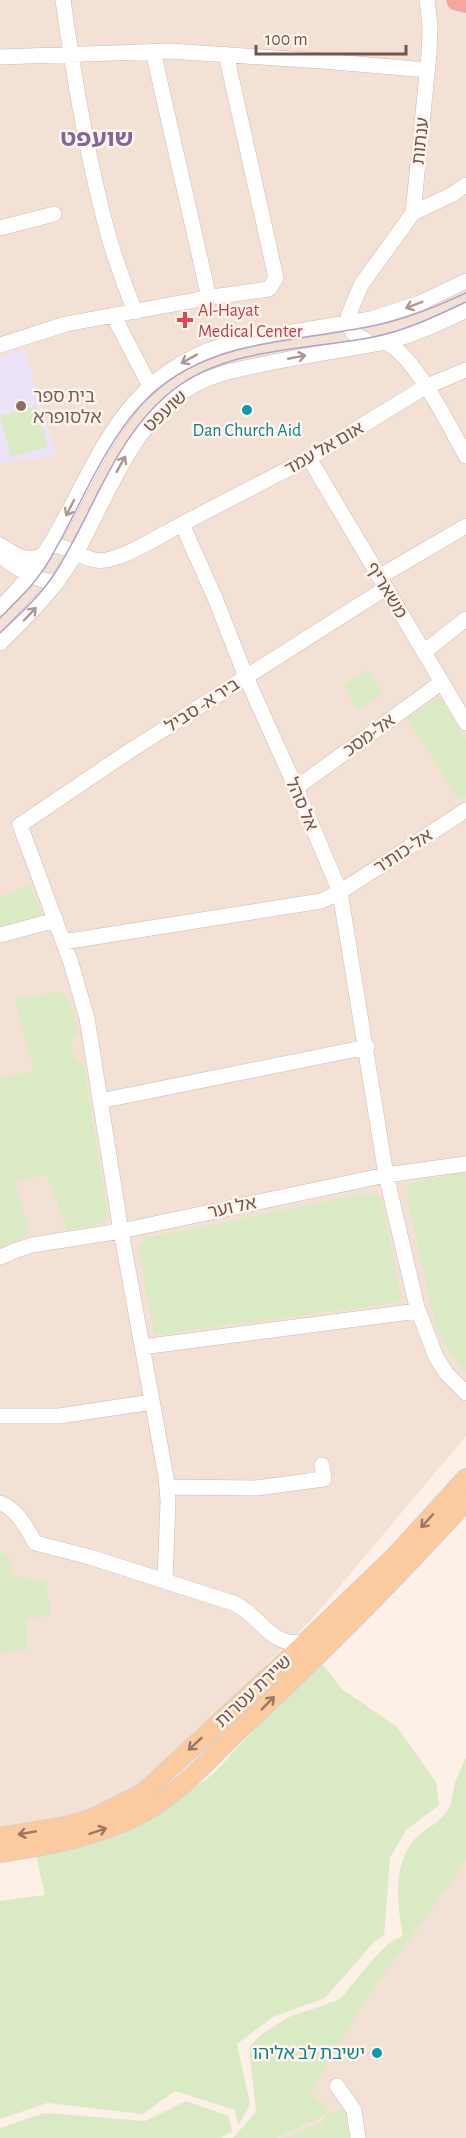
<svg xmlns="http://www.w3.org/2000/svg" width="466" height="2138" viewBox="0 0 466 2138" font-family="'Alegreya Sans','Noto Sans Hebrew',sans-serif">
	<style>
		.residential { fill: #f4e1d5 }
		.education { fill: #ede3f9 }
		.green { fill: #daeac5 }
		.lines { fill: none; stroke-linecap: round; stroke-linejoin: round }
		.minor-casing { stroke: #d0b9af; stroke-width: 16 }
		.major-casing { stroke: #d9cfcd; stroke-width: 20 }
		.highway-casing { stroke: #d9cfcd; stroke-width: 22 }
		.minor { stroke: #fff; stroke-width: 15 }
		.major { stroke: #fbca9f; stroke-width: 18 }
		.highway { stroke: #f7a69d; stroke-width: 21 }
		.tram { stroke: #b1a4c7; stroke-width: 1.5 }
		.oneway { stroke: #ad9893 }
		.oneway2 { stroke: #9e7764 }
		.health-dot { fill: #e0444e; stroke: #fff5ed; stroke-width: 2 }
		.education-dot { fill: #8d6e63; stroke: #fff5ed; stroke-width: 2 }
		.culture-dot { fill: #0f9aa8; stroke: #fff5ed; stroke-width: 2 }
		.labels { text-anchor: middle; stroke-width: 5; stroke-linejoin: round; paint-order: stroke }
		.street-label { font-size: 18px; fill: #76534b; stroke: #fff5ed }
		.health-label { font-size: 18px; fill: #be3a42; stroke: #fff5ed; text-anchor: start }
		.education-label { font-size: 18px; fill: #785e54; stroke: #fff5ed; text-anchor: start }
		.culture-label { font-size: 18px; fill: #0d838f; stroke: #fff5ed }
		.district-label { font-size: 24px; font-weight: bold; fill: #80669a; stroke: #fff5ed }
	</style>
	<rect width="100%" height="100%" fill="#fcf0e7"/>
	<path class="residential" d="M0,0H466V1436L313,1618L144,1786L76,1816L0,1838Z
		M466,1827V2138H278L322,2119L324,2108L309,2095Z"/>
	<path class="education" d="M24,349L56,456L0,463V357Z"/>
	<path class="green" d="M37,406L48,447L11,457L0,416Z
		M368,670L383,694L358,710L344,685Z
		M439,697L466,739V796L459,800L407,718Z
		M30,885L42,915L0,928V897Z
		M59,992L70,1002L78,1033L71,1040L73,1055L84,1067L108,1216L101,1224L67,1230L47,1174L15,1182L29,1234L0,1248V1078L34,1071L15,999Z
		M458,1173H466V1372L448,1350L435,1324L406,1192L408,1185L415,1182Z
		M367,1193L377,1194L382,1202L401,1298L394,1303L154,1335L138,1245L147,1238Z
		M0,1551L11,1558L12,1575L46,1582L51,1616L26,1618L27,1650L2,1653L0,1656Z
		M319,1660L342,1689L397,1727L436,1782L439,1805L406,1830L390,1858L384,1935L374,1942L325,1998L273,2017L237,2044L250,2104L238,2126L235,2110L175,2091L143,2114L47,2103L0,2119V1901L45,1895L36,1856L163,1810L213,1774Z
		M466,1758V1858L456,1875L367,1998L310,2094L328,2109L320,2119L277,2138H233L256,2112L249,2047L262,2034L291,2016L322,2006L341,1998L375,1957L389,1943L403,1936C397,1907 393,1865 413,1841C423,1829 440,1824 448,1810C452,1803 453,1792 455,1783C458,1775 462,1766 466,1758Z
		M186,2101L229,2116L232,2132L221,2138H0V2128L44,2113L145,2121Z
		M344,2109L350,2138H285L323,2123L326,2114Z"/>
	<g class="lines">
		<defs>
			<path id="minor" d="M63,0C74,79 87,157 108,234C115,260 125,286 135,312
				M153,51L209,298
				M0,57L169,51L323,61L427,70
				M413,213L451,195L466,185
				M0,228L54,214
				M113,315L150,386
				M384,342C413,351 450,428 466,456
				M372,344L353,333L347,322L349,314L361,285L413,213L429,54L430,26L427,0
				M0,345L66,324L212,297L269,289L276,278L226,54
				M309,458L466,723
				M182,524L309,458L425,387L466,370
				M0,545C15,555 28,564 45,554
				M51,545C67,545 80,557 95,560C116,565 162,534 182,524L215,598L246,677L296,788L340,892L386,1175L417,1307L436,1357L446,1373L466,1393
				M0,556C17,567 35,582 57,582
				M379,577L466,526
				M0,608C96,518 88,378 238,341L371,319L420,303L466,281
				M0,643C29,615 56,588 76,553C108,496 128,431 183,392C208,374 240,369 269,363C306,355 344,350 381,343C410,337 440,323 466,310
				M424,652L466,619
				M296,788L442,682
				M0,935L56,920
				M63,942L321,901L340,892L466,810
				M100,1101L367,1047
				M0,1257L17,1250L32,1245L121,1231L386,1175L466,1164
				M142,1347L418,1311
				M0,1416H59L152,1402
				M167,1487L256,1488L324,1479L322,1465
				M0,1503C17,1509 27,1528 35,1543L90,1557L233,1603C263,1616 268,1648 306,1642
				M165,1580L168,1501L166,1477L121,1231L87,1018L71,963L20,825L125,754L386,588
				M337,2086L354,2110L358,2138"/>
			<path id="major" d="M0,1837L65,1826L93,1818L143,1793L293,1654L395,1556L466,1478
				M0,1853C45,1846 90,1838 131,1819C173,1800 204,1764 236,1733C316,1659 393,1582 466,1501"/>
			<path id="highway" d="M457,0L466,2"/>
		</defs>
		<use href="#minor" class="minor-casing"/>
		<use href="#major" class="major-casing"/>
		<use href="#highway" class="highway-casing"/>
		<use href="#minor" class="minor"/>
		<use href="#major" class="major"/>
		<use href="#highway" class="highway"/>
		<path class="tram" d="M0,618L31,586L44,569C77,516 99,451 141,405C201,339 291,343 372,326C405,320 436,307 466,293
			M0,633C20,614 40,596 55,573C95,510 116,430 180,385C235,347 309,350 373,337C405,331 436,316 466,302"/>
	</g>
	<defs><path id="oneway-shaft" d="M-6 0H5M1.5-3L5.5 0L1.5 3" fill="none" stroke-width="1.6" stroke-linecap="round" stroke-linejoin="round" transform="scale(1.5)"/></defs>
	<g class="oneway">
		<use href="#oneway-shaft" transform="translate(414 305) rotate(159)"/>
		<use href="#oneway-shaft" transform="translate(297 357) rotate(-11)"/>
		<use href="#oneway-shaft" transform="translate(189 359) rotate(151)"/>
		<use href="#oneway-shaft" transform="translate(121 464) rotate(-61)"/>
		<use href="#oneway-shaft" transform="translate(70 508) rotate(117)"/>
		<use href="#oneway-shaft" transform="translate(30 614) rotate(-46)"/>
	</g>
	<g class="oneway2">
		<use href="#oneway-shaft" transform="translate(427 1521) rotate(132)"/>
		<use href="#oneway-shaft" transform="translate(268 1703) rotate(-45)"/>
		<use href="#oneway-shaft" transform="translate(195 1744) rotate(137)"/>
		<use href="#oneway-shaft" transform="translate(98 1831) rotate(-19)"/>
		<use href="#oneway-shaft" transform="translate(27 1833) rotate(170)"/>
	</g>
	<path class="health-dot" d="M182 311h6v6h6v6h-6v6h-6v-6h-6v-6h6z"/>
	<circle class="education-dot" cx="21" cy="406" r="6"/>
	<g class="culture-dot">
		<circle cx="247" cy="410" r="6"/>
		<circle cx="377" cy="2053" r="6"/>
	</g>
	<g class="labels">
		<g class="street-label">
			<text transform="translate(420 141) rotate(-84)" y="6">ענתות</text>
			<text transform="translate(165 411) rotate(-43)" y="6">שועפט</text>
			<text transform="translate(324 448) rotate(-30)" y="6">אום אל עמד</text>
			<text transform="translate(387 590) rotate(59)" y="6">משאריף</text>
			<text transform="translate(202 705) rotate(-33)" y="6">ביר א- סביל</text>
			<text transform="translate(369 735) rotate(-36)" y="6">אל-מסכ</text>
			<text transform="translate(302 804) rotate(67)" y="6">אל סהל</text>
			<text transform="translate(403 851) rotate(-33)" y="6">אל-כות'ר</text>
			<text transform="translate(232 1207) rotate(-12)" y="6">אל וער</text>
			<text transform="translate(253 1691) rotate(-43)" y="6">שיירת עטרות</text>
		</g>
		<g class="health-label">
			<text x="198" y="316">Al-Hayat<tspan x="198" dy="21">Medical Center</tspan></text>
		</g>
		<g class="education-label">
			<text x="33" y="402">בית ספר<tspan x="33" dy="21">אלסופרא</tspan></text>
		</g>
		<g class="culture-label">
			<text x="247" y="436">Dan Church Aid</text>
			<text x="365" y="2059" text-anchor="end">ישיבת לב אליהו</text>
		</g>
		<g class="district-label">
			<text x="97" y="146">שועפט</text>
		</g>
	</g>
	<path d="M256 45v9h150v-9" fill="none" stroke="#76534b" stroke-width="3"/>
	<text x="265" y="45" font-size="18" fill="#76534b" stroke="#fff5ed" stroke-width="4.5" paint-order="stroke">100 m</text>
</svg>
